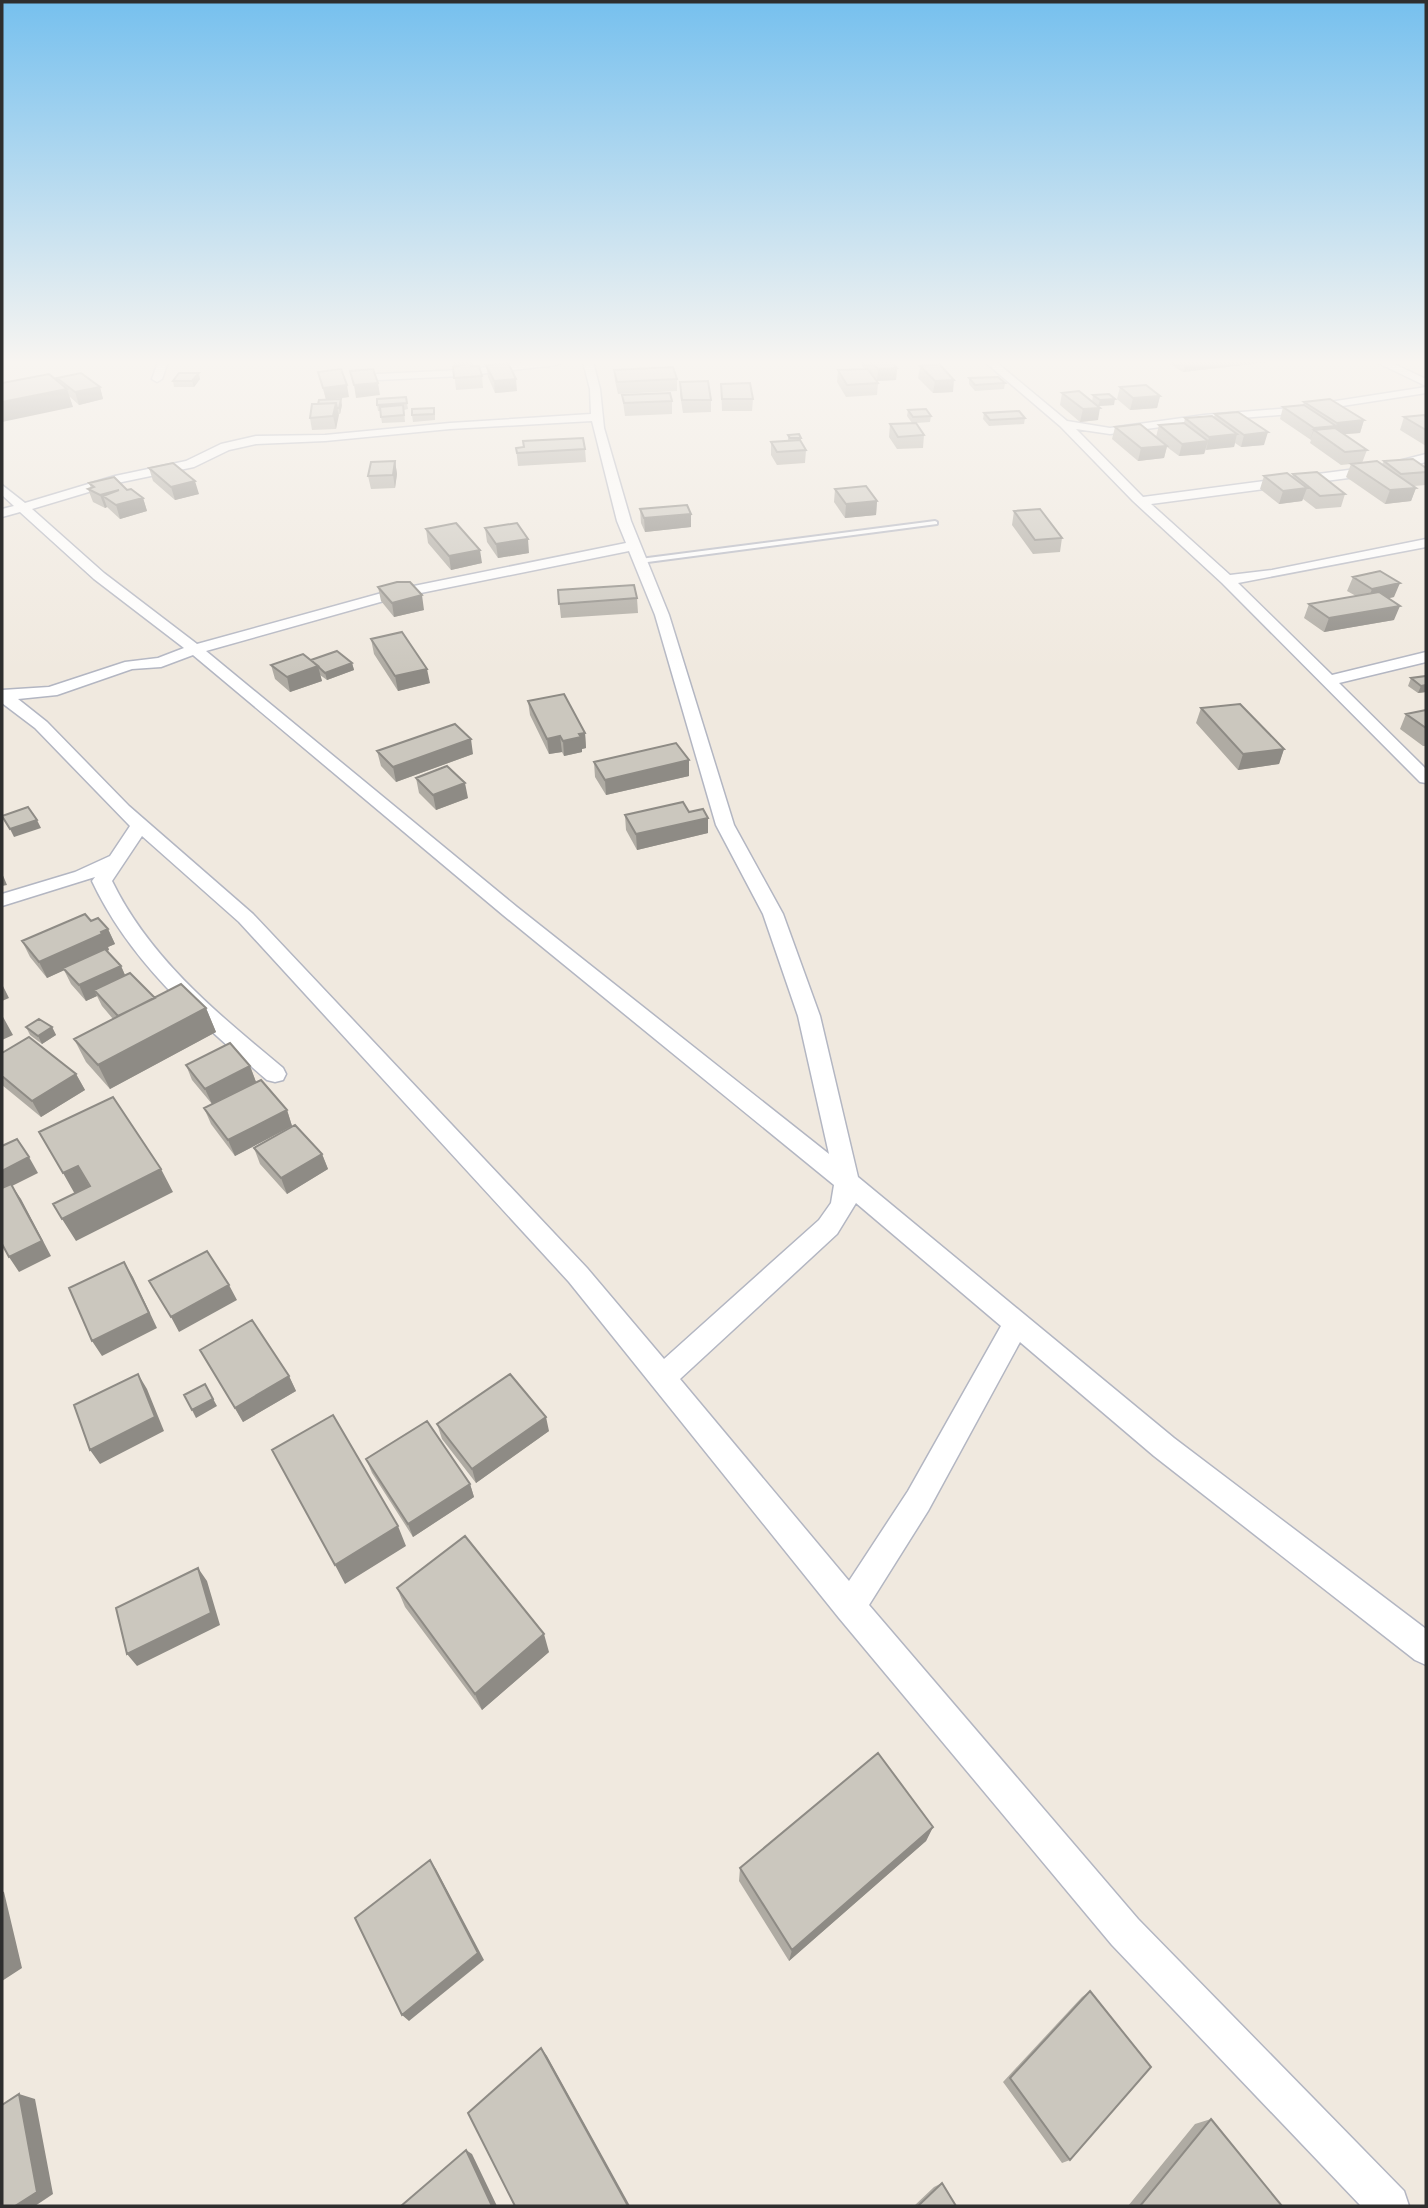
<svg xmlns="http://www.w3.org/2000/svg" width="1428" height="2208" viewBox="0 0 1428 2208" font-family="'Space Grotesk',sans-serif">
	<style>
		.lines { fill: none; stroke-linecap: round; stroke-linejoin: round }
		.lane-casing { stroke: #b3b6c2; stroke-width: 4 }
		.street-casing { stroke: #b3b6c2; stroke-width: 3 }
		.lane { fill: #fff; fill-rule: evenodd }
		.street { fill: #fff; fill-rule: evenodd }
		.wall { fill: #afaba3 }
		.shaded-wall { fill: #8e8b85 }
		.building { fill: #cbc7be; stroke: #8e8b85; stroke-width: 2 }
	</style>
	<rect width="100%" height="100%" fill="#f0e9df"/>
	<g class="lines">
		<defs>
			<path id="lane" d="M935,521L937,522V524L640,563L636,561L640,559Z"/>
			<path id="street" d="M158,362H168L162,379L157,382L152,379Z
				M529,362H562L557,365L461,376L358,381L353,378L358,375L461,370Z
				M583,362H593L600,389L604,428L631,521L669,615L734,825L783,914L820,1016L858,1177L1174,1438L1426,1629V1665L1415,1660L1154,1456L1020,1342L928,1511L869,1605L1138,1919L1404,2191L1409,2206H1361L1112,1945L839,1618L569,1282L239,922L142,836L112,881C150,959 217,1013 283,1068L286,1074L283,1080L275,1082L267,1080C199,1021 131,964 92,881L95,877L2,906V894L75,872L110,856L130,826L35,728L2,703V690L49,687L125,662L158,658L184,648L94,579L20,512L2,517V509L14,506L2,495V485L25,503L115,476L186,461L221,444L256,436L325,435L450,423L591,414L590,389ZM592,421L617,521L626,543L389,591L197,644L104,573L32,509L122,482L194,467L229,450L256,444L325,441L450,429ZM629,551L655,615L716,825L763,914L798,1016L829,1154L517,907L206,651L391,599ZM193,655L503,915L834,1185L831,1203L819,1220L664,1359L587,1268L253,914L129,806L47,722L18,699L57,695L132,669L161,667ZM856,1203L1001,1326L908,1491L849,1581L680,1379L837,1234Z
				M985,362H996L1067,421L1110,428L1204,415L1291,408L1426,387V393L1291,414L1204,421L1110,434L1076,429L1143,497L1379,466L1426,454V462L1379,474L1151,504L1230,575L1272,570L1426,539V547L1238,583L1332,675L1426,652V662L1339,683L1426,769V783L1420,782L1222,583L1133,501L1060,426Z
				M1376,362H1390L1426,379V386Z"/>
		</defs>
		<use href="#lane" class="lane-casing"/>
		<use href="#street" class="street-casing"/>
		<use href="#lane" class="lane"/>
		<use href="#street" class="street"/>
	</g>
	<path class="wall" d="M453,362H474V366L482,376L483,388L456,390Z
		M862,362H892L897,368L896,380L877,381L878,383L877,395L846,397L837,382L838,370L865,369L862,366Z
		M1170,362H1269L1183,372L1170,364Z
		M486,365L517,391L495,393L488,377Z
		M920,366L953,392L933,393L918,378Z
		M614,370L677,379V391L618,394L615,381Z
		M318,372L349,397L328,399L342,405L340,414H338L336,429L312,430L310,418L318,404L326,399Z
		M57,378L100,387L103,399L79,405L69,396L73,407Z
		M969,378L1005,383L1004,389L975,391L969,384Z
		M200,379L194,387H174L173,381Z
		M680,382L711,400V412L683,413L680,394Z
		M721,384L753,399L752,411H722Z
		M1120,387L1160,396L1157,408L1130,410L1117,399Z
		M1062,393L1092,402L1093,395L1114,405L1098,406V420L1080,422L1060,405Z
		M622,395L672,401V414L625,416Z
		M406,397L408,409L404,410L405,422L382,423L380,411H378L377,405Z
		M1304,402L1364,420L1360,433L1344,434L1367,450L1362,463L1382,465L1384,461L1426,468V485L1414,486L1416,488L1411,501L1385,504L1346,477L1351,464L1341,465L1310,443L1311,440L1280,419L1283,407L1303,405Z
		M908,410L931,416L930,422L916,423L924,435L923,448L897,449L889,437L890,424L912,423L907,416Z
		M984,413L1025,418L1024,424L989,426L983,419Z
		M435,414V420L413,422L412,415Z
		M1215,414L1264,445L1241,447L1235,443L1234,447L1206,449L1204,454L1179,456L1167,447L1164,458L1138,461L1112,439L1115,427L1156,437L1159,425L1184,423L1185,418L1214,417Z
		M1404,417H1426V446L1400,430Z
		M788,435L801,438V442L806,450L805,463L777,465L771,455V442L788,441Z
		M516,448L585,449L586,462L518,466Z
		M395,461L397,474L395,488L371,489L368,476Z
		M149,468L199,494L175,500L153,481Z
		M1293,474L1345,494L1341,507L1316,509L1303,499L1302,501L1279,504L1260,489L1264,476L1292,477Z
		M89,483L127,490L143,498L147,511L120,519L107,507L105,508L93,502L88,489L91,488Z
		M835,489L877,501L876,515L845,518L834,502Z
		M640,509L691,527L645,532L641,523Z
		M1014,511L1062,538L1060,552L1033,554L1012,525Z
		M485,528L529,553L498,558L487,542Z
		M426,529L482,563L451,570L428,543Z
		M1353,577L1394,597L1389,598L1394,620L1324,632L1304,618L1309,604L1356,596L1347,591Z
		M378,587L424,610L394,617L381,601Z
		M558,590L637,598L638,613L561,618Z
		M371,639L430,683L398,691L374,654Z
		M311,660L352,663L354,670L327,680L320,675L322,681L290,692L275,679L271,665Z
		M1426,676V692L1418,693L1408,686L1411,678Z
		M528,701L585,733L586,748L582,749V752L564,756L562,752L549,754L530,715Z
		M1201,708L1284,749L1279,764L1238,770L1196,723Z
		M1426,710V746H1423L1400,729L1406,714Z
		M377,751L473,754L396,782L381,766Z
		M594,762L689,776L606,795L595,777Z
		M416,778L468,798L436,810L419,793Z
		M625,815L708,818V833L637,850L626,830Z
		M91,921L108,929L115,944L108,947L109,950L107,951L121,966L125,975L155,998L206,1008L216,1032L110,1089L86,1062L74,1039L113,1019L102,1006L97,996L86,1001L71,984L64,970L47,978L30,957L22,941Z
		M26,1027H52L56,1035L42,1044L30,1035Z
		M2,1053L76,1074L85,1090L41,1117L2,1085Z
		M186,1065L250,1066L256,1082L212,1104L192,1080Z
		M204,1108L287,1110L292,1126L235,1156L211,1124Z
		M254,1148L322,1154L328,1169L287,1194L260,1164Z
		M200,1350L289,1376L296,1391L243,1422Z
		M437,1424L549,1431L476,1483L442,1439Z
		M366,1459L470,1484L474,1497L413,1537L372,1473Z
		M397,1588L549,1652L482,1710L405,1607Z
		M933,1827L926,1841L789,1961L739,1881L740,1868Z
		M1090,1991L1070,2160L1062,2163L1003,2082L1082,1997Z
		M1211,2119L1282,2206H1128L1195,2124Z
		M942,2183L956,2206H914L934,2187Z"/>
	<path class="shaded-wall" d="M454,362H474V367L455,369Z
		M1185,362H1269L1183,372Z
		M897,368L896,380L877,381L878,369Z
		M199,373L200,379L194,387L192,381Z
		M516,379L517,391L495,393L494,381Z
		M954,380L953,392L933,393L935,381Z
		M378,383L380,395L356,398L354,385Z
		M347,385L349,397L326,400L323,388Z
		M100,387L103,399L79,405L75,392Z
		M67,389L73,407L2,422V402Z
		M1160,396L1157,408L1130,410L1133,398Z
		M341,399L342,405L340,414L339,408Z
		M1115,399L1114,405L1098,406L1100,400Z
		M336,403L339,415L336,429L333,416Z
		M1100,408L1098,420L1080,422L1083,409Z
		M1364,420L1360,433L1333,435L1337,423Z
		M1336,426L1332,438L1314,430L1310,440L1314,428Z
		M1268,432L1264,445L1241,447L1244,435Z
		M1237,434L1234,447L1206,450L1209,437Z
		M1208,441L1204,454L1179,456L1182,444Z
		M1167,446L1164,458L1138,461L1141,448Z
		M395,461L397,474L395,488L393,475Z
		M195,481L199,494L175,500L171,487Z
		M1307,488L1302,501L1279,504L1283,491Z
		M1416,488L1411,501L1385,504L1390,490Z
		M119,490L143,498L147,511L120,519L116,505L103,496L107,507L105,508L100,495Z
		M877,501L876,515L845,518L846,504Z
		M691,514V527L645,532L644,518Z
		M528,539L529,553L498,558L496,544Z
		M480,550L482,563L451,570L449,556Z
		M1400,583L1394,597L1367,603L1372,589Z
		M422,595L424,610L394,617L392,603Z
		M1400,606L1394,620L1324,632L1329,618Z
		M352,663L354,670L327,680L325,673Z
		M318,666L322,681L290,692L287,677Z
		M427,669L430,683L398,691L395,676Z
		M1426,685V692L1418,693L1421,686Z
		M585,733L586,748L582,749V752L564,756L563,741L579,734Z
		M560,736L562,752L549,754L547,739Z
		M471,739L473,754L396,782L393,767Z
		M1284,749L1279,764L1238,770L1243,754Z
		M689,760V776L606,795L605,780Z
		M465,783L468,798L436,810L433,795Z
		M708,818V833L637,850L636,834Z
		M37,820L41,828L14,837L10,829Z
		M2,873L7,885L2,886Z
		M108,929L115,944L108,947L109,950L47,978L39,962Z
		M121,966L128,982L94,990L97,996L86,1001L79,985Z
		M2,984L9,998L2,1001Z
		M206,1008L216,1032L110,1089L98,1065Z
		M2,1015L13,1035L2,1040Z
		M52,1027L56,1035L42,1044L38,1036Z
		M250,1066L256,1082L212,1104L205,1089Z
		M76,1074L85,1090L41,1117L32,1101Z
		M287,1110L292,1126L235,1156L228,1140Z
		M322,1154L328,1169L287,1194L281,1178Z
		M29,1157L38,1173L12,1186L21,1199L51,1256L19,1272L9,1257L2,1191V1171Z
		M78,1166L91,1189L76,1196L63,1173Z
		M161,1169L173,1192L76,1241L62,1219Z
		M124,1262L133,1277L157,1328L102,1356L92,1341Z
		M229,1285L237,1300L179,1332L171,1317Z
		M138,1374L147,1389L164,1431L100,1464L90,1450Z
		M289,1376L296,1391L243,1422L235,1408Z
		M205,1384L217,1406L196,1418L192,1410Z
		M546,1417L549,1431L476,1483L472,1469Z
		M470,1484L474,1497L413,1537L408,1524Z
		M398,1526L406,1546L345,1584L335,1565Z
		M198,1568L207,1581L220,1625L137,1666L127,1654Z
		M544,1634L549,1652L482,1710L475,1694Z
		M933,1827L926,1841L789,1961L792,1950Z
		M430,1860L436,1869L484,1960L409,2021L402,2015Z
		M2,1891L4,1892L22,1968L2,1981Z
		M541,2048L547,2056L630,2206H628Z
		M19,2094L35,2099L53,2194L35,2206H15Z
		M466,2150L472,2154L497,2206H492Z"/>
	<path class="building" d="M871,362H892L897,368L878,369Z
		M470,363L471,366H479L482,376L454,378L453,367Z
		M508,363L516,379L494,381L486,365Z
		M939,364L954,380L935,381L920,366Z
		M673,367L677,379L617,382L614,370Z
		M341,369L347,385L323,388L318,372Z
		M373,369L378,383L354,385L350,371Z
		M868,369L878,383L847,385L838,370Z
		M81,373L100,387L75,392L57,378Z
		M179,373H199L192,381H173Z
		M49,374L67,389L2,402V383Z
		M998,377L1005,383L975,385L969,378Z
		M708,381L711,400H682L680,382Z
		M750,383L753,399H722L721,384Z
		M1146,385L1160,396L1133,398L1120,387Z
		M1079,391L1100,408L1083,409L1062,393Z
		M670,393L672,401L624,403L622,395Z
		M1109,394L1115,399L1100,400L1093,395Z
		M406,397L407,403L377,405V399Z
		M341,399L339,408H337L336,403L318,404L319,400Z
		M1330,399L1364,420L1337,423L1304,402Z
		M336,403L333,416L310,418L312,404Z
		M403,405L404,415L381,417L380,407Z
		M1304,405L1336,426L1314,428L1283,407Z
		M434,408V414L412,415V409Z
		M926,409L931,416L913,417L908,410Z
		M1019,411L1025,418L990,420L984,413Z
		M1238,412L1268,432L1244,435L1215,414Z
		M1424,415L1426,417V430L1404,417Z
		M1212,416L1237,434L1209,437L1185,418Z
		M916,423L924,435L898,437L890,424Z
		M1184,423L1208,441L1182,444L1159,425Z
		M1140,424L1167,446L1141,448L1115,427Z
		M1335,428L1367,450L1345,452L1314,430Z
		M799,434L801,438H790L788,435Z
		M583,438L585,449L517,453L516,448L524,447L523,441Z
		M800,440L806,450L777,452L771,442Z
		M1413,459L1426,468V472L1401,474L1384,461Z
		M395,461L393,475L368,476L371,462Z
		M1377,461L1416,488L1390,490L1351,464Z
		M173,463L195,481L171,487L149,468Z
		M1317,472L1345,494L1320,496L1293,474Z
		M1287,473L1307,488L1283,491L1264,476Z
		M114,477L127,490L131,489L143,498L116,505L103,496L119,490L100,495L88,489L94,487L89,483Z
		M866,486L877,501L846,504L835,489Z
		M687,505L691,514L644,518L640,509Z
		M1040,509L1062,538L1035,540L1014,511Z
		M456,523L480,550L449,556L426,529Z
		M517,523L528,539L496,544L485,528Z
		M1380,571L1400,583L1372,589L1353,577Z
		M397,582H410L422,595L392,603L378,587Z
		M634,585L637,598L559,604L558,590Z
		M1379,592L1400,606L1329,618L1309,604Z
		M402,632L427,669L395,676L371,639Z
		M337,651L352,663L325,673L311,660Z
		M303,654L318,666L287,677L271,665Z
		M1426,676V685L1421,686L1411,678Z
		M564,694L585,733L579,734L581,737L563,741L560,736L547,739L528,701Z
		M1240,704L1284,749L1243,754L1201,708Z
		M1426,710V728L1406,714Z
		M455,724L471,739L393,767L377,751Z
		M676,743L689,760L605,780L594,762Z
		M447,766L465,783L433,795L416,778Z
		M683,802L689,812L703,809L708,818L636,834L625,815Z
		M28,807L37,820L10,829L2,816Z
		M85,914L91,921L98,918L108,929L101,932L102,934L39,962L22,941Z
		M105,949L121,966L79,985L63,968Z
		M130,973L155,998L118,1016L94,990Z
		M181,984L206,1008L98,1065L74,1039Z
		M39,1019L52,1027L38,1036L26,1027Z
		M29,1037L76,1074L32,1101L2,1076V1053Z
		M230,1043L250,1066L205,1089L186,1065Z
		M261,1080L287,1110L228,1140L204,1108Z
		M113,1097L161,1169L62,1219L53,1204L90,1186L78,1166L63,1173L39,1132Z
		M295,1125L322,1154L281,1178L254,1148Z
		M17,1139L29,1157L2,1171V1146Z
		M11,1184L42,1241L9,1257L2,1244V1188Z
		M207,1251L229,1285L171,1317L149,1281Z
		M124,1262L149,1313L92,1341L69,1288Z
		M252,1320L289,1376L235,1408L200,1350Z
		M138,1374L155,1417L90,1450L74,1405Z
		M510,1374L546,1417L472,1469L437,1424Z
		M205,1384L213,1399L192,1410L184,1395Z
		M333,1415L398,1526L335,1565L272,1450Z
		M427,1421L470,1484L408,1524L366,1459Z
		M465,1536L544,1634L475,1694L397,1588Z
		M198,1568L211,1613L127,1654L116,1608Z
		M878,1753L933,1827L792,1950L740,1868Z
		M430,1860L478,1953L402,2015L355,1918Z
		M1090,1991L1151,2067L1070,2160L1010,2078Z
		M541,2048L628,2206H515L468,2113Z
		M19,2094L37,2192L15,2206H2V2105Z
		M1211,2119L1282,2206H1140Z
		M466,2150L492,2206H401Z
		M942,2183L956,2206H918Z"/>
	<linearGradient id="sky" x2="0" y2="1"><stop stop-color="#76c0ee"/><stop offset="0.54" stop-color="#f8f5f1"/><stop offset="1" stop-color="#f8f5f1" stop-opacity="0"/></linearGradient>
	<rect width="1428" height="671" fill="url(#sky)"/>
	<rect width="1428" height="2208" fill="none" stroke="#2e2e2e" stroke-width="7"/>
</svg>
